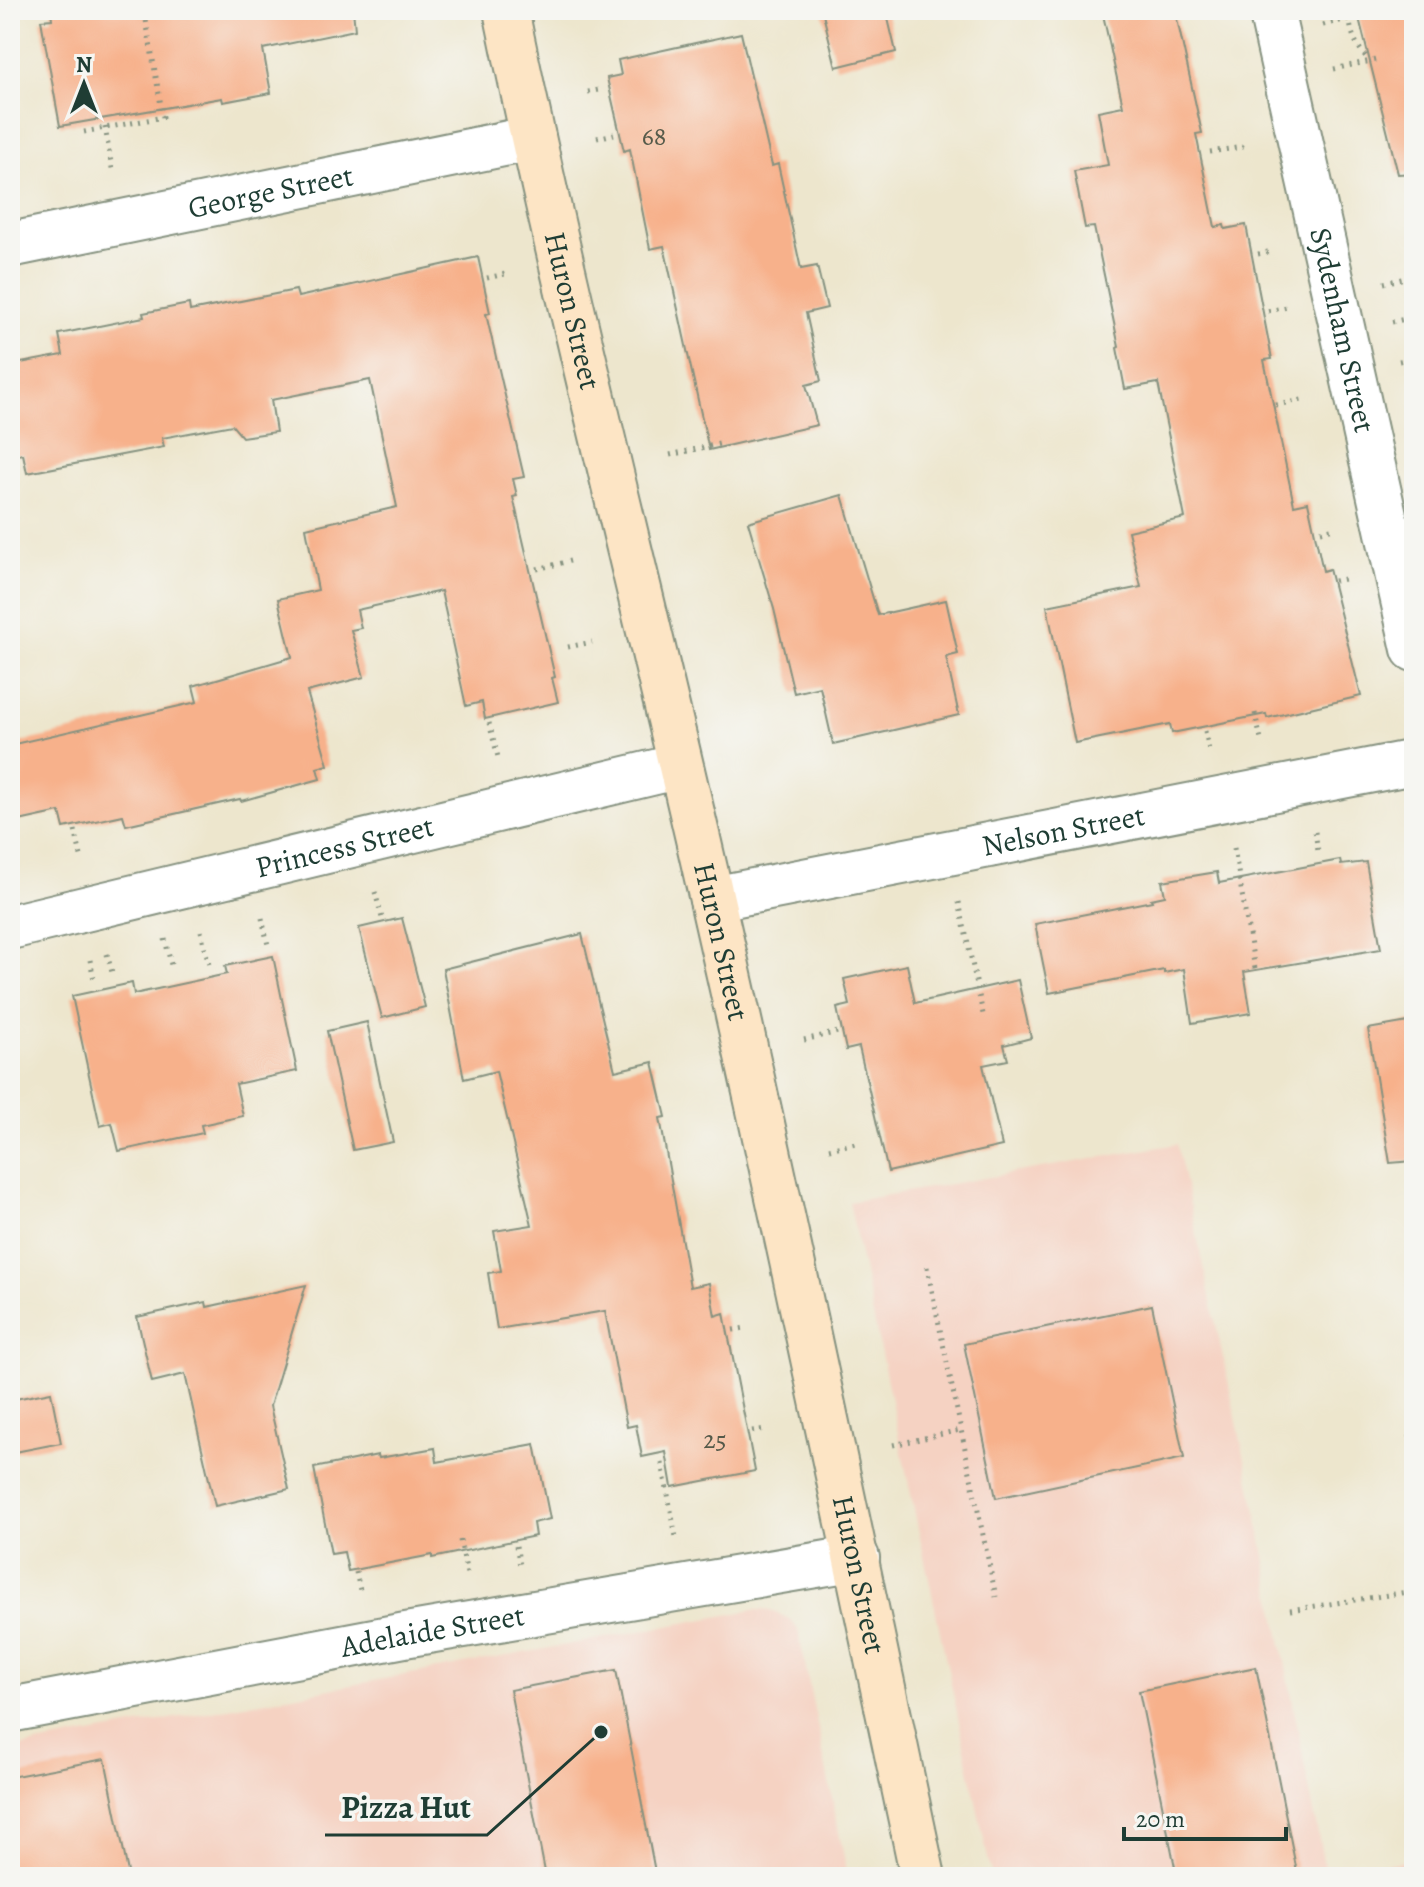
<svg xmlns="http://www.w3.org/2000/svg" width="1424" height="1887" viewBox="0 0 1424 1887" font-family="Alegreya,serif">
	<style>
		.built { fill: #f5d2c2 }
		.building { fill: #f7b18b }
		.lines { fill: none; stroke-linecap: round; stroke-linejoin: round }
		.street-casing { stroke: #869280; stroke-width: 48 }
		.secondary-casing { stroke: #869280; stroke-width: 48 }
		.path { stroke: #869280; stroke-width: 5; stroke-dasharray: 2 6; stroke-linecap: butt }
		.street { stroke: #fff; stroke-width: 44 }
		.secondary { stroke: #fde5c5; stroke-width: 44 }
		.labels { text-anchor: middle; stroke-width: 7; stroke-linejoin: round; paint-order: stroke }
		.number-label { font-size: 26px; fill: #555a4a }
		.street-label { font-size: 30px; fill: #1f3d34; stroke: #f6f6f2 }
		.leader { fill: none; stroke: #1f3d34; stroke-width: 3 }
		.callout-dot { fill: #1f3d34; stroke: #f6f6f2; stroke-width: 3 }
		.callout-label { font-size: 32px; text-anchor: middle; font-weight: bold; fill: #1f3d34; stroke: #f6f6f2; stroke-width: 7; stroke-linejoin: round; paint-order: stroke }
	</style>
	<rect width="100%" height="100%" fill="#f6f6f2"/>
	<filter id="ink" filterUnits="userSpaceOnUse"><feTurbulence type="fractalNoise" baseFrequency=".0125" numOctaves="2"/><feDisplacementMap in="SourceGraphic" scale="16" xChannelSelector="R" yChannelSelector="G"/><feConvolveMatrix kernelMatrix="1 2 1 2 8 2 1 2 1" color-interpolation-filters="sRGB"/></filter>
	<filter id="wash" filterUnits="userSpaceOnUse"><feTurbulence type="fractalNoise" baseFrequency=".006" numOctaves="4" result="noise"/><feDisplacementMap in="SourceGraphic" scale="32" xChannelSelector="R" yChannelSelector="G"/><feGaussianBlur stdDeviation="1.8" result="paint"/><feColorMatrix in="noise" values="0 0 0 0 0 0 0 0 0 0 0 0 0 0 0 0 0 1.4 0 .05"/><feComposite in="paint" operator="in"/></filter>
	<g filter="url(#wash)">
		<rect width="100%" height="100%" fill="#ede6cd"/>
		<path class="built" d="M1177,1144L1257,1515L1326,1876L1414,1859V1877H992L849,1202Z
			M753,1610H767L781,1615L791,1620L798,1630L848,1877H10V1749Z"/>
		<g id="blocks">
			<path class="building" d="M51,10H353L355,30L263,49L271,93L223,102L222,98L60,126L41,20L52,19Z
				M822,10H886L896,52L836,67Z
				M1102,10H1175L1202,133L1196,134L1215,227L1224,225L1225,229L1246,225L1272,359L1264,360L1294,505L1308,502L1323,571L1329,569L1361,696L1267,718L1266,714L1172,733L1170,724L1075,743L1047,606L1141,587L1128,531L1185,518L1158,383L1125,389L1117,348L1119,347L1094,227L1085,228L1074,171L1108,165L1098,111L1123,106Z
				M1357,10H1414V173L1398,174Z
				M741,33L772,166L778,164L801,269L817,266L827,308L806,313L821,381L806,385L817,425L709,450L664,246L650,249L630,149L624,151L607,78L621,75L618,60Z
				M478,257L490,313L486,314L524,477L513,479L517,496L513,497L555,677L552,678L558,702L485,719L482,702L466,706L441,591L357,610L361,628L351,630L364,677L307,692L328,765L317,768L320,779L241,801L240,799L126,825L123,815L64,828L60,812L10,823V745L197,702L193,686L292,657L278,599L318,590L306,528L397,507L370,380L271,400L276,432L242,437L232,425L162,438L164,447L27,473L23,454L10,456V365L63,355L59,334L144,317L143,313L189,304L190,311L296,290L298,297Z
				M842,495L878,615L946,600L958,654L946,657L959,715L833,744L820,687L794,693L774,609L748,522Z
				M1340,860L1341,865L1366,862L1381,949L1244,972L1251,1013L1192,1023L1184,969L1164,973V970L1049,993L1035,924L1152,901L1151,899L1165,896L1162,881L1217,872L1219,883Z
				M402,918L425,1007L382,1018L359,928Z
				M582,934L615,1071L653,1062L666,1117L660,1118L690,1287L709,1283L715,1316L724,1313L755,1471L672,1487L666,1452L642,1457L636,1425L627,1427L605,1311L497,1329L488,1273L501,1271L494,1231L532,1225L496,1071L464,1079L443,969Z
				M273,956L297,1071L236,1084L243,1116L201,1125L203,1133L119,1151L112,1123L100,1126L72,996L132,983L134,994L227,974L225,966Z
				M907,965L915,1003L1018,980L1031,1038L1004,1045L1008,1060L983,1065L1002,1146L888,1172L859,1047L846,1050L837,1008L850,1005L844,979Z
				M1414,1021V1161L1390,1163L1368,1029Z
				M367,1022L393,1142L353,1150L327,1031Z
				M306,1285L270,1406L289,1489L215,1506L185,1374L152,1382L137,1317L206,1302L207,1307Z
				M1152,1305L1184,1458L996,1498L964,1344Z
				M51,1392L61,1443L10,1453V1400Z
				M535,1444L550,1519L533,1523L535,1536L432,1558V1555L348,1571L344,1552L331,1554L314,1468L378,1455L379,1458L435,1448L437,1462Z
				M1256,1667L1298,1877H1177L1139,1691Z
				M616,1670L656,1877H546L510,1690Z
				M105,1759L129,1877H10V1777Z"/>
		</g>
	</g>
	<g filter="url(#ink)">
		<use href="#blocks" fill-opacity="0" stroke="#869280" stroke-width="2"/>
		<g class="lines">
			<defs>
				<g id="street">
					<path id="s1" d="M1271,10L1414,649"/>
					<path id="s2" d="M10,245L533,138"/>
					<path id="s3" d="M712,899L1414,762"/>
					<path id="s4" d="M10,927L680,766"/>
					<path id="s5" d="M10,1710L405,1635L857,1558"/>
				</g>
				<g id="secondary">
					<path id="s6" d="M506,10C567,308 645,603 712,900C786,1225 854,1551 923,1877"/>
				</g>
			</defs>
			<use href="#street" class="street-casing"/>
			<use href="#secondary" class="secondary-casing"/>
			<path class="path" d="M1350,10C1348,29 1356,47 1369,60
				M1323,25L1353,18
				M1334,69L1380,59
				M588,92L603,89
				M105,127L113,174
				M84,132L163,117L146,20
				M597,138L614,134
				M1210,152L1249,146
				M1258,254L1273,251
				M487,278L505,274
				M1384,283L1414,276
				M1268,311L1287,307
				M1392,322L1414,317
				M1399,361L1414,358
				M1276,405L1307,399
				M670,455L719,444
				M1321,531L1335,528
				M537,569L574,560
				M1334,581L1349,578
				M568,647L592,642
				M1255,713L1261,740
				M489,723L498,757
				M1205,731L1209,750
				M75,830L82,860
				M1315,832L1318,851
				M1234,848L1255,969
				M375,892L382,918
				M959,902L983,1014
				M262,918L268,945
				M201,931L210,969
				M165,939L172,969
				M107,954L113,976
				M90,960L94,979
				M804,1040L838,1032
				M829,1149L860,1142
				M927,1267L996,1597
				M733,1330L745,1328
				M1414,1404C1406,1423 1411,1442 1414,1462
				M752,1431L766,1429
				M893,1445L960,1430
				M662,1463L676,1537
				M460,1540L467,1574
				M516,1546L520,1565
				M356,1572L361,1595
				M1290,1610L1414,1591"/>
			<use href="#street" class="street"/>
			<use href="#secondary" class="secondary"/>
		</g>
	</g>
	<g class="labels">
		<g class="number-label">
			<text x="654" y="145">68</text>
			<text x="715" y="1448">25</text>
		</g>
		<g class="street-label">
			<text dy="10" stroke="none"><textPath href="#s2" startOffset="266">George Street</textPath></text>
			<text dy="10" stroke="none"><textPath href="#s6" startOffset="308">Huron Street</textPath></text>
			<text dy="10" stroke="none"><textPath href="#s1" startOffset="328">Sydenham Street</textPath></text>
			<text dy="10" stroke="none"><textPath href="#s3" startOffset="358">Nelson Street</textPath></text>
			<text dy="10" stroke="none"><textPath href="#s4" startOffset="344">Princess Street</textPath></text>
			<text dy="10" stroke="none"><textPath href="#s6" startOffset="956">Huron Street</textPath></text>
			<text dy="10" stroke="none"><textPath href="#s6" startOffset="1604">Huron Street</textPath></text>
			<text dy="10" stroke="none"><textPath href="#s5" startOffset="430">Adelaide Street</textPath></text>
		</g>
	</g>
	<path class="leader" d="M601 1732L487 1835H325"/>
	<circle class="callout-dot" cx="601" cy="1732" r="8"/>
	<g class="callout-label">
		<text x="406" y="1818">Pizza Hut</text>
	</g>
	<rect width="1424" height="1887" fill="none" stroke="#f6f6f2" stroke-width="40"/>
	<g transform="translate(84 84)" stroke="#f6f6f2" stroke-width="6" paint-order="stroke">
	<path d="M0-6L14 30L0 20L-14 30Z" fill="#1f3d34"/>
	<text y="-12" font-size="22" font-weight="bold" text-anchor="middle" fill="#1f3d34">N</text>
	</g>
	<path d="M1124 1827v12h162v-12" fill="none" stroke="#1f3d34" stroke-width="4"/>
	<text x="1136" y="1827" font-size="24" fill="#1f3d34" stroke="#f6f6f2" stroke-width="6" paint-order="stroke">20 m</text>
</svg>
